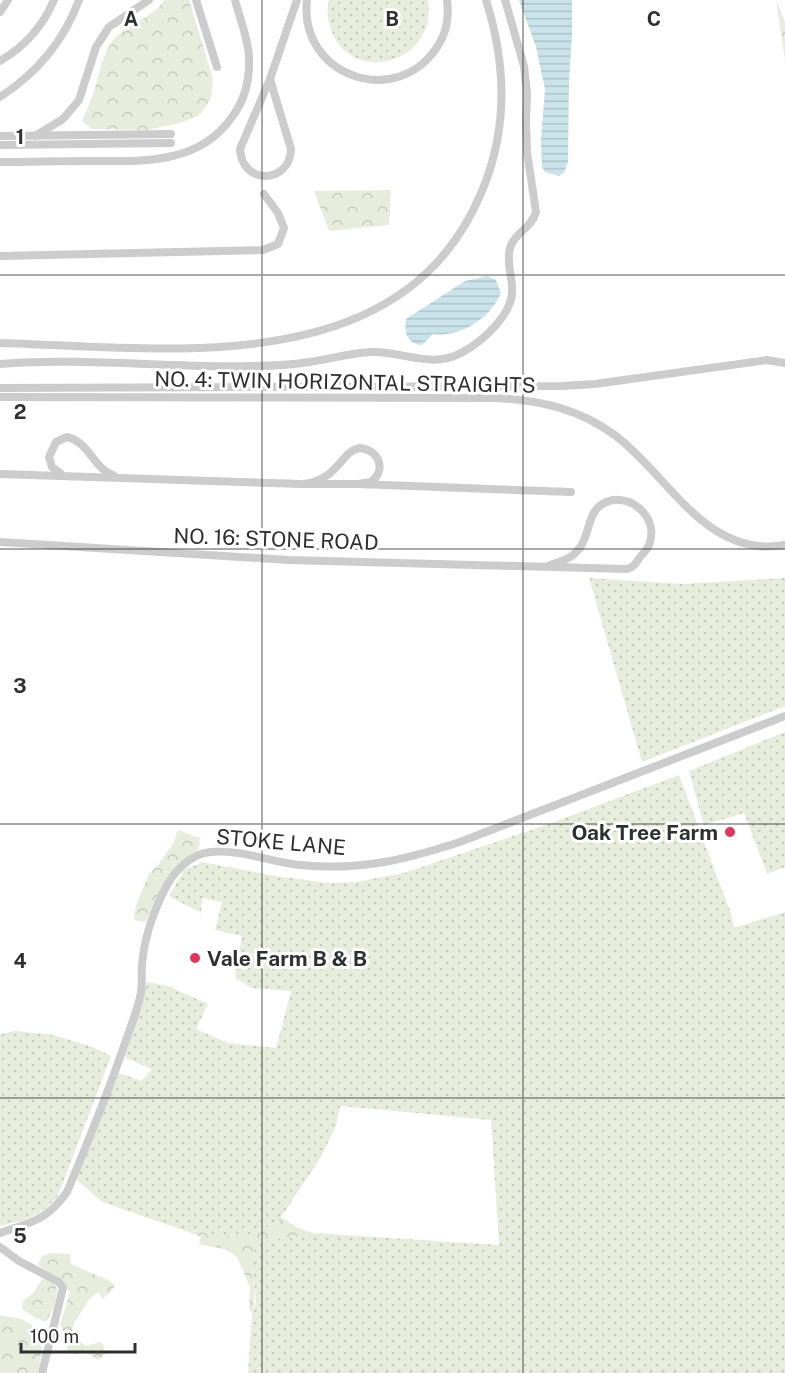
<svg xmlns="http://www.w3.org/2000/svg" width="785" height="1373" font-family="'Public Sans',sans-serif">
<defs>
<pattern id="green-dots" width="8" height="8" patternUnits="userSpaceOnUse" patternTransform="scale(1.5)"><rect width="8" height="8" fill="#e7ecdd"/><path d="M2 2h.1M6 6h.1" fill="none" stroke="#c6cbbe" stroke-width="1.8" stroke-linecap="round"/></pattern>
<pattern id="forest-crowns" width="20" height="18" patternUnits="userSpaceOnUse" patternTransform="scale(1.5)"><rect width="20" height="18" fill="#e7ecdd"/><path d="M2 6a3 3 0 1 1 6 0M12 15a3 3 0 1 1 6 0" fill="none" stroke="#c6cbbe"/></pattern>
<pattern id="water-rules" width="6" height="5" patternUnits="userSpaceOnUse" patternTransform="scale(1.5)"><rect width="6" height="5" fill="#cae3eb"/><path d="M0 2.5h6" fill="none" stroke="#aec3ca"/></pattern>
</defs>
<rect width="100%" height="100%" fill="#fff"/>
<g fill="url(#green-dots)">
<path d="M329,0h99c10,63 -75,86 -96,32 -4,-11 -6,-21 -3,-32z"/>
<path d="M589,578l94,6 102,-6v128l-143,56z"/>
<path d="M785,732v135l-18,7 -23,-61 -40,12 -15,-54z"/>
<path d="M679,775l52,139 3,14 51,-16v461h-537l4,-59 4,-13 -5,-41 4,-12 6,-8 47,-4 5,-3 186,12 -8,-125 -151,-14 -4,20 -15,31 -44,66 -31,13 -12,1 -51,-7 -81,-28 -26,-23 43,-106 22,8 11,-12 -26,-11 -1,-5 22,-71 21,4 40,18 -12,25 32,14 48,5 15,-57 -39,-3 -17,-10 7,-42 -27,-6 7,-28 -20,-4 -1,15 -32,-17 15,-26 19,-8 72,14 54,7 27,-1 48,-9 139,-47z"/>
<path d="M16,1031l38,4 39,12 18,9 -53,140c-18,21 -32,24 -58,30v-192z"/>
</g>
<g fill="url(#forest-crowns)">
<path d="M164,0h25l24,79 -2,20 -11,16 -20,8 -33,7 -55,-1 -10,-8c4,-10 9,-20 12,-30 7,-20 8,-39 23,-55 14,-14 37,-19 47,-36z"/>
<path d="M776,0l9,22v38z"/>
<path d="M391,190l-2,35 -60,6 -15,-40z"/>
<path d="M178,830l22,8 -1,11c-31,25 -38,37 -53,73l-12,-2 2,-15 13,-31 8,-8 16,-22z"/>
<path d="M281,1217l17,11 15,5 -5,3 -47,4c-20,23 0,46 -9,74l-3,-7 1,-20 -13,-30 -13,-8 -25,-5 2,-7 -18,-7 51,7 12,-1 31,-13z"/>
<path d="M51,1253l19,1 1,10 39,17 5,4 -4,7 -9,7 -3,-7c-11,7 -9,7 -16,17 -11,17 -18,23 3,37l14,-4 4,4 1,8 -5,5 -3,1 -10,-8 -11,2 -8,-3c-4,-11 -3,-16 -8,-27l10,-31 -7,-12 -25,-16 4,-9z"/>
<path d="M43,1278l12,5c5,12 -2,28 -9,39l-10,-4 -14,-9 1,-8 10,-8z"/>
<path d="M0,1315c7,2 16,2 23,5 24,10 19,33 15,53h-38z"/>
</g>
<g fill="url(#water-rules)">
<path d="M519,0h53v35l-3,46 -1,81 -4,11 -5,3 -14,-4 -3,-5 -1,-27 4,-51 -9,-42z"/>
<path d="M488,276l8,4 5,13c-10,25 -41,45 -68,41l-11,11c-15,-1 -18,-13 -16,-26l59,-38z"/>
</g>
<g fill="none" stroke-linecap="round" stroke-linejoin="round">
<g stroke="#ccc" stroke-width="8">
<path d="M196,0l21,67"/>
<path d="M307,0c-9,77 92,111 132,44 8,-13 10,-29 8,-44"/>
<path d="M0,12l8,-12"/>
<path d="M0,61c24,-14 43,-35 54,-61"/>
<path d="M270,79l21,70c-1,35 -49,37 -51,0l30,-70 27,-79"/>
<path d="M0,97c37,-24 64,-56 79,-97"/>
<path d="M0,136l171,-2"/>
<path d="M35,136l28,-17 16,-19 17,-53 13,-20 40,-27"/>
<path d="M0,145l171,-2"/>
<path d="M0,162c29,0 58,-1 87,-1 52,0 111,5 145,-44 13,-17 18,-38 17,-60 -1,-19 -9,-38 -14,-57"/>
<path d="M0,256l263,-6 15,-6 6,-16 -6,-15 -14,-19"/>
<path d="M0,343c167,5 403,40 482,-152 26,-62 24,-128 4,-191"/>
<path d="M0,364c83,-7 167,4 250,2 20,0 40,-1 59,-4 21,-3 41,-9 63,-10 30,-1 60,17 89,1 21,-11 53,-39 51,-65 0,-13 -6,-27 -2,-40 5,-16 21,-19 26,-36l-9,-60 -1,-31 1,-28 -3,-27 -19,-66"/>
<path d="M0,388l562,-2 33,-2 172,-24 18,3"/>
<path d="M0,397l496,1c44,2 84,11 120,38 53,40 90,123 169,109"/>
<path d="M360,448c19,2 27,22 11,34l-13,2h-56c37,-3 38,-33 58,-36z"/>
<path d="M0,474l302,10"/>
<path d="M61,474l-9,-7 -3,-10 7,-15 11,-5c22,5 26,31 46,38"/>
<path d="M358,484l213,8"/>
<path d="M0,542l289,18 338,9c7,-2 9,-6 13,-12 4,-4 9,-10 10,-15 7,-23 -15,-45 -37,-42 -29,6 -20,33 -35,50 -7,9 -18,12 -28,15"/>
<path d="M0,1233c32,-11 46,-12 67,-41 21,-50 42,-101 59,-152 5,-14 11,-29 14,-43 3,-10 1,-22 2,-32 2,-26 10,-50 22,-74 8,-17 25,-37 46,-39 31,-3 60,10 90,13 60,6 104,-5 160,-23l325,-126"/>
<path d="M0,1247l19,14 40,21 4,6 -21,85"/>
</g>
</g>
<path fill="none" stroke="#2f2f2f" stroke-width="1.5" stroke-opacity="0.55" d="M262,0v1373M523,0v1373M0,275h785M0,549h785M0,824h785M0,1098h785"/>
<g fill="#e1365b" stroke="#fff" stroke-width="2">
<circle cx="730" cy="832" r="6"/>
<circle cx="195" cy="958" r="6"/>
</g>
<g text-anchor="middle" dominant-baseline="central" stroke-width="6" stroke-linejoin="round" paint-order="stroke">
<g font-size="21" fill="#2f2f2f" stroke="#fff">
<text transform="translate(345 382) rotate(1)">NO. 4: TWIN HORIZONTAL STRAIGHTS</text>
<text transform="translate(276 539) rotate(2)">NO. 16: STONE ROAD</text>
<text transform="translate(281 842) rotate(5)">STOKE LANE</text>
</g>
<g font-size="21" font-weight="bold" fill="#2f2f2f" stroke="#fff" text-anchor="end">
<text x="718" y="832">Oak Tree Farm</text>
<text x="207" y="958" text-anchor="start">Vale Farm B &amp; B</text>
</g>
</g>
<g font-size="20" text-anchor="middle" font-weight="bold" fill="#2f2f2f" stroke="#fff" stroke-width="6" stroke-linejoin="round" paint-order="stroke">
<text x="131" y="26">A</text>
<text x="392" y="26">B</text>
<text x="654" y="26">C</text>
<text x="20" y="144">1</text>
<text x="20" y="419">2</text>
<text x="20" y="693">3</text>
<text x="20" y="968">4</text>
<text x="20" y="1243">5</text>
</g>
<path d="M21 1343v9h114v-9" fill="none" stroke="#2f2f2f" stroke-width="3"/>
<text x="30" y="1343" font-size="18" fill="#2f2f2f" stroke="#ffffff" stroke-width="4.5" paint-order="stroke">100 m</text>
</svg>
